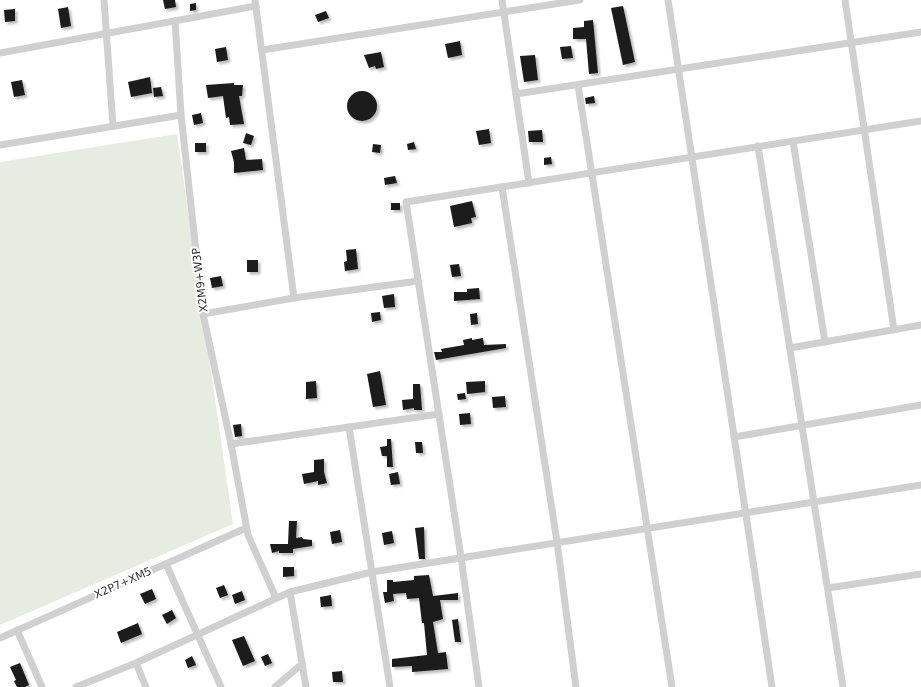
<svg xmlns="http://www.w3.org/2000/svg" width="921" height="687" font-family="'DejaVu Sans',sans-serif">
<defs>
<filter id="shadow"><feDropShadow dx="2.5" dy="2.5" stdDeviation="1" flood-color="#0004"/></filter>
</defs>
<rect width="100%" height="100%" fill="#fff"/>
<path fill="#e6ecdf" d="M177,134l56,390 -233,101v-463z"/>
<g fill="#1a1a1a" filter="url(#shadow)">
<path d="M163,0h12l1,7 -11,2z"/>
<path d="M196,3v7l-6,1v-7z"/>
<path d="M623,6l12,56 -12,3 -12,-57z"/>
<path d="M68,7l3,19 -10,2 -3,-19z"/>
<path d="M15,9v12l-10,1 -1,-12z"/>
<path d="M326,11l3,7 -11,4 -3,-7z"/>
<path d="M593,20l5,53 -9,1 -3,-35h-13v-11l11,-1v-6z"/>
<path d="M460,41l2,14 -14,3 -3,-14z"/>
<path d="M571,46l2,12 -11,1 -2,-12z"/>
<path d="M226,47l2,13 -11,2 -2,-13z"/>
<path d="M381,52l3,15 -8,2 -1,-3 -6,2 -5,-13z"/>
<path d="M535,55l3,25 -14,2 -4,-26z"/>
<path d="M150,77l2,16 -21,4 -3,-15z"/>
<path d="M22,80l3,15 -11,2 -3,-15z"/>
<path d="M234,83v2h9l-1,11h-3l5,28 -14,1 -1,-8 -3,1 -3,-22 -15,2 -2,-13z"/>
<path d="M161,87l2,9 -9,1 -1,-9z"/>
<circle cx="362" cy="106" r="15"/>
<path d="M594,96l1,7 -9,1 -1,-6z"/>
<path d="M201,113l2,10 -9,2 -2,-10z"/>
<path d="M489,129l2,14 -12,2 -3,-14z"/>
<path d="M542,130l1,12h-14l-1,-11z"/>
<path d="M246,133l8,3 -3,9 -8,-2z"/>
<path d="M414,142l2,7 -8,1 -1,-6z"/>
<rect x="195" y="143" width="11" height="9"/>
<path d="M373,144l8,1 -1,8 -8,-1z"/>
<path d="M244,148l2,12 16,-1 1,11 -29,3v-11l-3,-11z"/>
<path d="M551,157l1,7 -8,1v-7z"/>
<path d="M395,176l2,7 -12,2 -1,-7z"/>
<path d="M472,201l4,16 -5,1 1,5 -18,4 -4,-21z"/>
<rect x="391" y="203" width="9" height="7"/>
<path d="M356,249l2,20 -13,2 -1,-9 3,-1 -1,-11z"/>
<rect x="247" y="260" width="11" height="12"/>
<path d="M459,264l2,12 -9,1 -2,-12z"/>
<path d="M221,276l2,10 -11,2 -2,-10z"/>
<path d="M479,288l1,11 -26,2v-9h13v-3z"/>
<path d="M394,294l1,13 -11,1 -2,-12z"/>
<path d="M380,312l1,8 -9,2 -1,-9z"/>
<path d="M477,313l1,11 -7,1 -1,-11z"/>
<path d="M472,338v2l11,-2 1,7 22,-1v4l-70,12 -2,-8h8l-1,-3 23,-4 -1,-5z"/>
<path d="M380,371l6,34 -13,2 -6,-33z"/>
<path d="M316,381l1,17 -11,1v-17z"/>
<path d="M485,381v11l-18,2 -1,-12z"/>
<path d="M413,384h7l2,26h-8v-2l-11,2 -1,-10 11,-1z"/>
<path d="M465,393l1,6 -8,1 -1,-6z"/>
<path d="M505,396l1,11 -13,1 -1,-11z"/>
<path d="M470,413l1,11 -11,1 -1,-11z"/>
<path d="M241,424l1,12 -7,1 -2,-12z"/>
<path d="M387,439h4l2,28h-6v-11h-5l-2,-9 7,-1z"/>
<path d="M415,442h7l1,11h-7z"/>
<path d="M324,459v13l3,11 -9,2v-4l-14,3 -2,-10 12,-2v-12z"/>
<path d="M398,472l2,12 -9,1 -2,-11z"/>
<path d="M289,521h8l-1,17 6,-1 1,2 9,1v6l-19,3v4h-14v-2l-7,2 -2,-9h18z"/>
<path d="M424,527l1,32h-6l-4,-31z"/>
<path d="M340,530l2,12 -10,2 -2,-12z"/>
<path d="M392,531l2,12 -10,2 -2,-12z"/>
<path d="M283,567h11v9l-11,1z"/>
<path d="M429,575l4,21 25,-3v7h-18l3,19 -10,3 5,31 8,-1 2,17 -36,3v-6l-20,1v-8l35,-4 -3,-32h-2l-3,-25 -12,1 -1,-6 -13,1 1,7 -9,2 -2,-11h4v-12h6v2l21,-2v-4z"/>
<path d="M224,585l4,10 -8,3 -4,-10z"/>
<path d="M152,589l4,10 -11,5 -5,-10z"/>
<path d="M242,591l3,9 -10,4 -3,-9z"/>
<path d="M331,595l1,11 -11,1 -1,-10z"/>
<path d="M172,610l4,8 -9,6 -5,-9z"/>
<path d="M458,619l3,23h-6l-3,-22z"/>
<path d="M138,623l4,11 -21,9 -4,-11z"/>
<path d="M244,636l11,25 -12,5 -11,-26z"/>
<path d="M268,654l4,9 -7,3 -4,-9z"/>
<path d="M192,656l4,9 -8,3 -3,-8z"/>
<path d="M20,663l9,22 -4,2h-8l-3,-6 2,-1 -6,-13z"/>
<path d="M342,671l1,11h-10l-1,-10z"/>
</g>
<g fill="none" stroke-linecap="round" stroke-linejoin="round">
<g stroke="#d0d0d0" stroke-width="7">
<path d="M104,0l9,126"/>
<path d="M255,0l39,298"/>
<path d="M502,0l27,183"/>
<path d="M668,0l104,687"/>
<path d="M845,0l49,330"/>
<path d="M262,50l318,-50"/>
<path d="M0,53l256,-47"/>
<path d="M578,85l94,602"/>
<path d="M516,94l405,-62"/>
<path d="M181,115l22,199 28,130"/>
<path d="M793,141l32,201"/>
<path d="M0,145l181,-30 -6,-94"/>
<path d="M758,146l85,541"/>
<path d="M502,187l55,355 19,145"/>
<path d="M203,314l91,-16 124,-17"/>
<path d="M790,348l131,-23"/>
<path d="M349,427l41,260"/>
<path d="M734,437l187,-32"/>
<path d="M166,564l55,123"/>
<path d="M828,588l93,-14"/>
<path d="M290,592l16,95"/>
<path d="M276,598l-28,-63 -17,-91 208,-30"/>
<path d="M17,630l25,57"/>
<path d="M0,638l246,-110"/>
<path d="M136,663l10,24"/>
<path d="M76,687l60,-24 154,-71 82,-20 549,-87"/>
<path d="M275,687l27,-23"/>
<path d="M479,687l-18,-130 -55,-355 515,-81"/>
</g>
</g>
<g text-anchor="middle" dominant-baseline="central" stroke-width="4" stroke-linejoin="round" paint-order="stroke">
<g font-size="11" fill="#333" stroke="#fff">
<text transform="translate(200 280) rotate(-97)">X2M9+W3P</text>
<text transform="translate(123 583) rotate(-24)">X2P7+XM5</text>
</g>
</g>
</svg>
